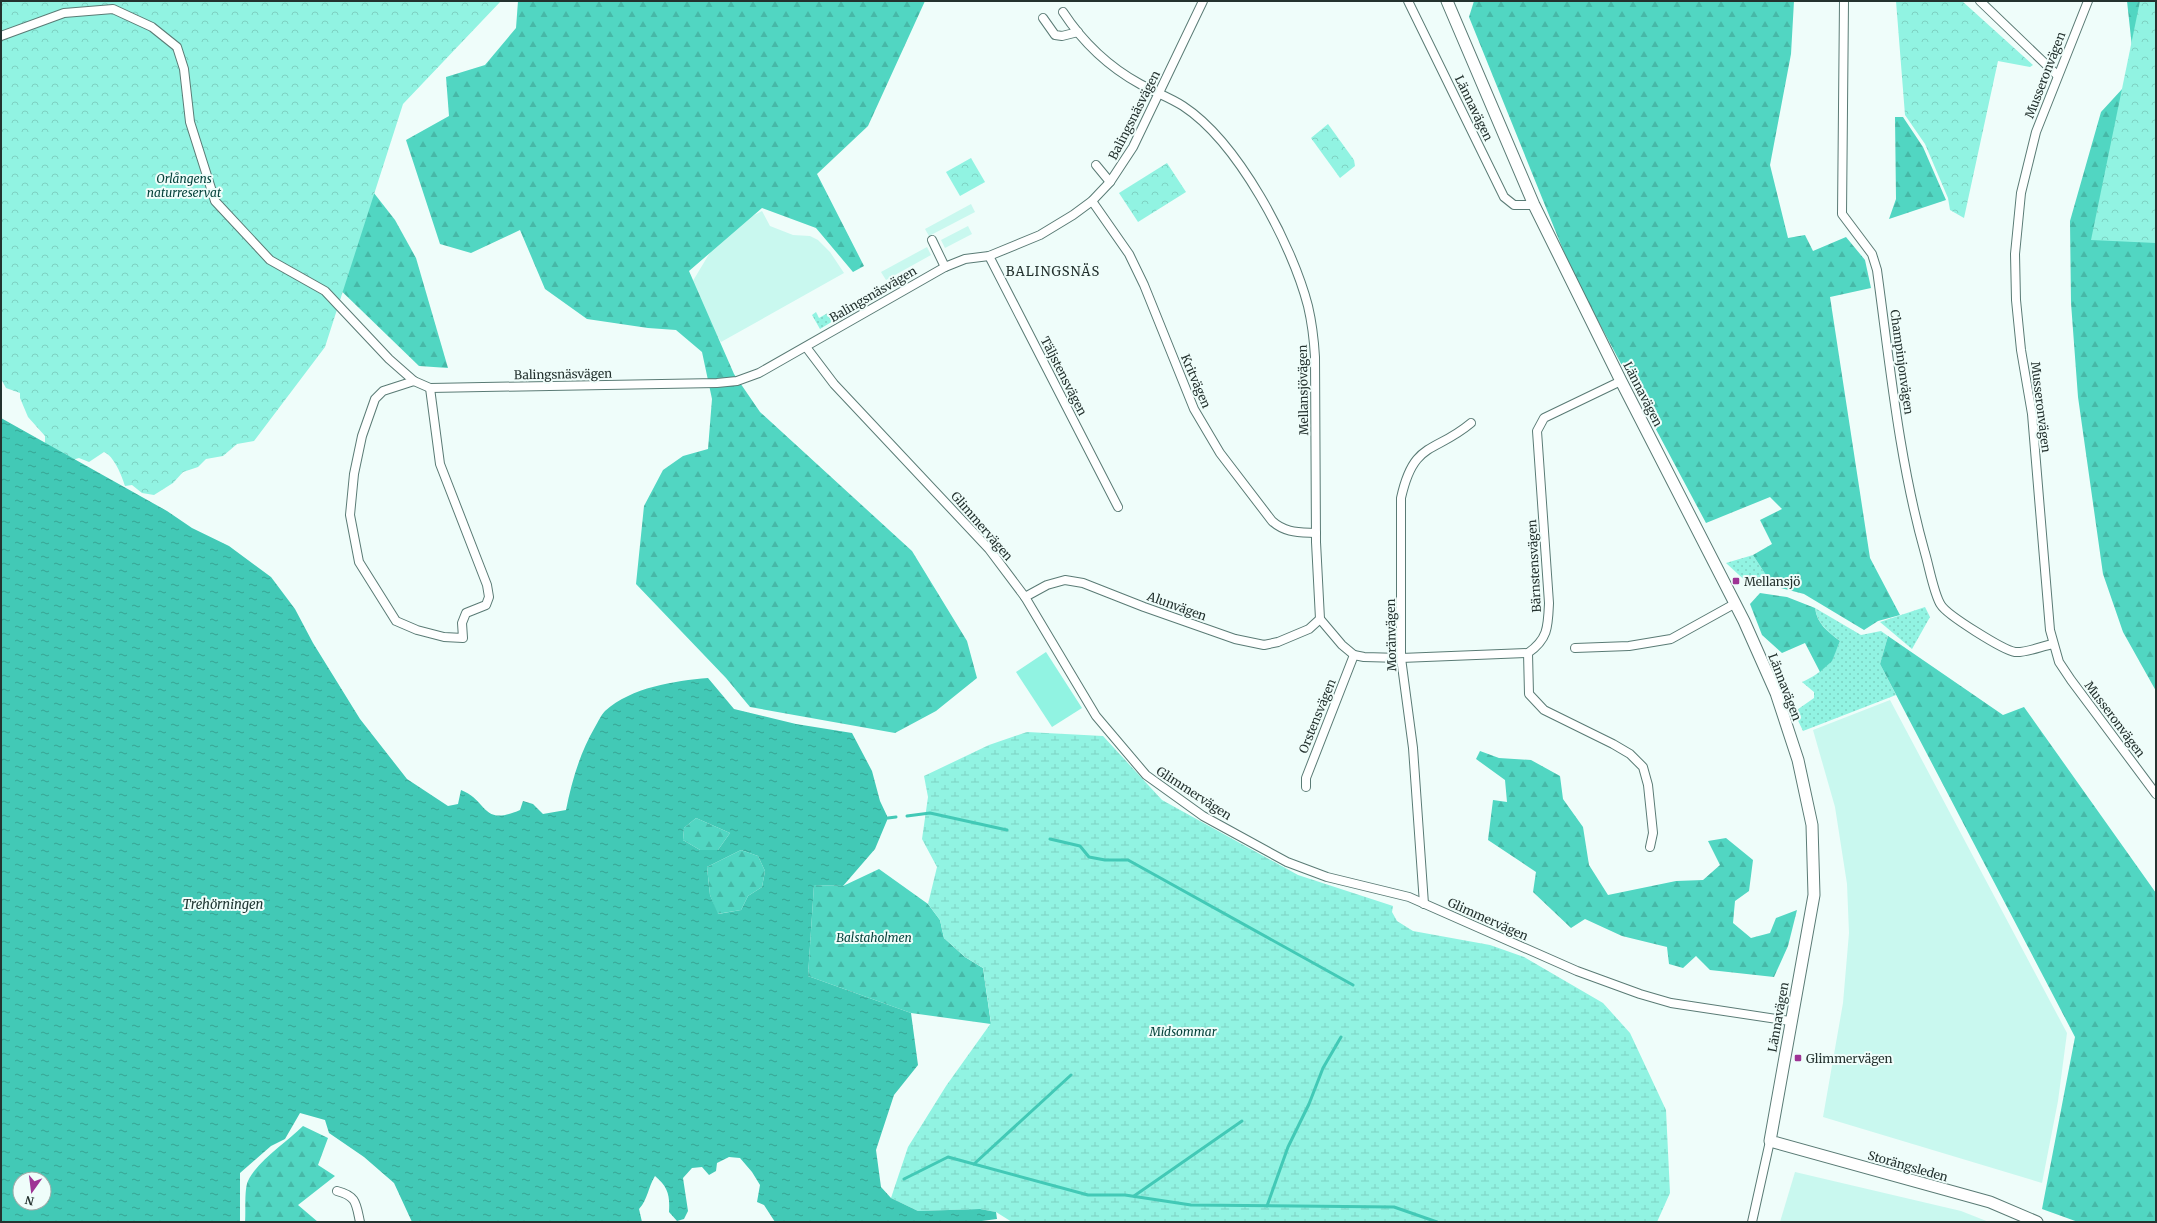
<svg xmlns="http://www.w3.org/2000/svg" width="2157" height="1223" font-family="Merriweather,serif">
<defs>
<pattern id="grass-dots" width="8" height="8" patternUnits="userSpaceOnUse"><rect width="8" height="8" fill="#91f3e2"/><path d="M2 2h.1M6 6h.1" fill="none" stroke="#7dd1c2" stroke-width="1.8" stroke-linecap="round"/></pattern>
<pattern id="forest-firs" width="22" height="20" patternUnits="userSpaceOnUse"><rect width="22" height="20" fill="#51d6c2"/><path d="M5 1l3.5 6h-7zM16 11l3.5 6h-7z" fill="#46b8a7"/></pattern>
<pattern id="wetland-marsh" width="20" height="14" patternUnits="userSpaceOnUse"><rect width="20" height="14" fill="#91f3e2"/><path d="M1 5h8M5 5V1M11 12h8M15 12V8" fill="none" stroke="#7dd1c2"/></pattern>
<pattern id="park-crowns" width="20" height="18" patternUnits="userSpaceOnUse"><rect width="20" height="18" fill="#91f3e2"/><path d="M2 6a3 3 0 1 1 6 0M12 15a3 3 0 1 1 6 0" fill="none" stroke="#7dd1c2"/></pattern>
<pattern id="water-ripples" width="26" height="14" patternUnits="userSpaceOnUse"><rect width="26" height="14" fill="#42c9b6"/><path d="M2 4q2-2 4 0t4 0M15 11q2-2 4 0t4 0" fill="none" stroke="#37a494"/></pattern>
</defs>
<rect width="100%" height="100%" fill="#effdfa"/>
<g fill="#c9f8ef">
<path d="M971,204l4,8 -46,24 -4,-7z"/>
<path d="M762,211l8,15 23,9 17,1 8,4 12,12 14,21 -123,69 -33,-53 35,-58z"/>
<path d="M968,226l4,8 -27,14 -4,-8z"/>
<path d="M927,247l4,8 -45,25 -5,-8z"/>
<path d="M1890,700l177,333 -9,68 -16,82 -219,-66 20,-114 6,-70 -2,-49 -12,-77 -22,-77z"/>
<path d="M1795,1172l166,39 28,11h-209z"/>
</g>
<g fill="url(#grass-dots)">
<path d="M833,310l5,8 -18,11 -8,-14 4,-3 3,6z"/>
<path d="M1753,555l20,31h-22l-25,-23z"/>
<path d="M1925,607l5,10 -18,32 -32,-27z"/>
<path d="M1815,608l46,27 20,-4 7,5 -8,28 16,31 -93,36 -9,-19 20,-14v-6l-12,-10c22,-10 29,-19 38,-41 -12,-9 -23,-18 -25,-33z"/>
</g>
<g fill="url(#forest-firs)">
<path d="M518,1h407l-57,125 -51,48 47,92 -11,6 -37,-44 -54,-20 -73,63 45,103 26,38 152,139 55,90 10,37 -41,33 -41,22 -145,-26 -24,-29 -90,-94 8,-78 19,-36 20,-14 25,-7 4,-50 -10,-47 -26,-22 -28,-2 -61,-9 -42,-30 -25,-59 -49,23 -31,-9 -34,-104 43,-24 -3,-39 39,-12 31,-37z"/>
<path d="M1474,1h320l-3,53 -21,111 18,73 17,-3 8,16 33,-14 19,23 6,28 -41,9 40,261 30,57 -22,6 -14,9 -60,-36 -31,-8 -20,-31 19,-11 -12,-24 22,-11 -12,-12 -64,26 -134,-251 -103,-255z"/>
<path d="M2127,1h29v690l-33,-59 -20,-58 -25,-177 -7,-94 -1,-82 31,-109 34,-37z"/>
<path d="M1895,117h8l20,30 23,53 -57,19 7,-20z"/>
<path d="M370,188l25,32 21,38 32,110 -29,-2 -90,-87z"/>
<path d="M1760,593l27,4 28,11c2,16 13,24 25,33l-8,20 -12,11 -15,-29 -23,10 -20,-18 -12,-31z"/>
<path d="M1888,636l115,79 21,-8 132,186v329h-78l-36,-13 33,-172 -195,-373z"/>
<path d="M1480,751l19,7 32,2 29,16 3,23 20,28 6,38 19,30 68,-14 27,-1 17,-15 -12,-24 18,-3 27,22 -4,31 -14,10 -2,22 18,15 19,-5 6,-15 21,-8 -9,36 -14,31 -64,-7 -14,-14 -13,12 -14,-4 -2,-17 -45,-11 -37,-17 -14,9 -38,-36 3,-20 -48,-32 5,-40 14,2 -2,-22 -29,-21z"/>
<path d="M696,818l34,15 -12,17h-18l-17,-10 1,-12z"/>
<path d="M741,850l17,6 7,15 -3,16 -14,9 -7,14 -24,4 -7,-19 -3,-28z"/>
<path d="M879,869l49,35 12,16 4,18 21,19 18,11 8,56 -80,-11 -103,-37 6,-91 29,1z"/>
<path d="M303,1126l25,12 -10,27 17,11 -37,29 20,17h-73c1,-9 -1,-33 3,-41 10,-21 38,-38 55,-55z"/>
</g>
<path fill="url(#wetland-marsh)" d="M1027,732l76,4 59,64 136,75 95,31 -1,6 5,9 16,10 77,14 34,12 79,46 27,30 36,77 4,83 -13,29h-645l-16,-10 -16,-3 -62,2 -27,-13 17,-51 38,-61 45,-63 -8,-55 -18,-11 -21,-19 -4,-18 -12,-16 9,-37 -15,-28 6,-42 -4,-21 65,-31z"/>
<g fill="url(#park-crowns)">
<path d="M1,1h500l-98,103 -78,243 -71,94 -17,3 -14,12 -17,3 -8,8 -15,5 -10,11 -19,12 -12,-2 -10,-8 -7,1c-3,-10 -11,-30 -21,-34l-15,10 -10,-4 -7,2 -27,-15v-9l-17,-19 -8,-19v-5l-14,-5 -5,-9z"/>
<path d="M1896,1h66l71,64 -3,2 -32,-6 -34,157 -14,-8 -2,-12 -23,-54 -20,-29z"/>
<path d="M2140,1h16v242l-65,-3z"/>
<path d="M1328,124l26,36 1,6 -15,12 -29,-40z"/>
<path d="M971,158l14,24 -25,14 -14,-24z"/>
<path d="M1167,163l19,29 -48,30 -19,-29z"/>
</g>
<path fill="#91f3e2" d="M1046,652l36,56 -30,19 -36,-55z"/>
<path fill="url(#water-ripples)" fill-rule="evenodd" d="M1,418l166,93 25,17 37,18 42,31 24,32 18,34 47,76 47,60 41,27 10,-2 3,-14c28,11 20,37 59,20l3,-9 10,3 10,10 23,-4c6,-30 14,-57 29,-83 3,-5 6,-12 10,-16 27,-24 69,-30 103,-33l26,31 62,15 56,9 20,38 8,30 8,17 -13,31 -32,37 -29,-1 -6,91 103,37 7,52 -24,30 -18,55 5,37 10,11 27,13 62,-2 16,3 1,7 -23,3h-199l-11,-17 -7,-3 3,-17 -8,-13 -12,-14 -11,-1 -12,6 -1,8 -7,4 -7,-8 -10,1 -9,10 5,33 -4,8 -7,2 -8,-9c1,-17 -1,-25 -14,-36 -7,11 -7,23 -16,33l3,13h-230l-18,-39 -30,-26 -35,-24 -4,-13 -25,-7 -15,26 -14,7 -31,27v49h-239zM696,818l34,15 -12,17h-18l-17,-10 1,-12zM741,850l17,6 7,15 -3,16 -14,9 -7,14 -23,4 -8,-19 -3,-28zM20,1179h24v24h-24z"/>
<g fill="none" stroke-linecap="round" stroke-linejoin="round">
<g stroke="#42c9b6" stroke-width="3">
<path d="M907,816l23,-3 77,17"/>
<path d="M888,818l8,-1"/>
<path d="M1050,839l30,7 9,11 16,3h23l225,125"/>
<path d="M974,1164l97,-89"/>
<path d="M904,1179l44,-22 140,38h37l66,10 203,2 43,15"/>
<path d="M1134,1196l108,-75"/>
<path d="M1267,1206l21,-59 21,-43 14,-36 18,-31"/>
</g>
<defs>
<g id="street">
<path d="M1408,1l96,196 10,8h20"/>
<path d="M1844,1l-2,213 30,40 5,16c13,95 22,191 48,283 4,13 9,42 16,52 6,10 62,45 74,47 11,1 27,-6 38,-8"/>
<path d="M1980,1l77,74"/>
<path d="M2088,1l-52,131 -15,61 -6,61 1,46 5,50 11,64 18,216 9,32 12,18 85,114"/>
<path d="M1063,12c19,29 46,55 77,72 14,8 29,13 43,22 55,36 109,138 125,200 4,17 6,34 7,51l1,185 4,77 22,26 12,10 10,2 37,1 127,-5"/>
<path d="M1043,18l12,17 7,1 16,-4"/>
<path d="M1,36l63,-23 49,-4 39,18 25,20 7,22 6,53 25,79 55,59 55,31 64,68 25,22 16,7 287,-5 20,-2 22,-8 186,-106 20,-8 24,-3 51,-21 33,-20 19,-14 18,-19 23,-35 70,-146"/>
<path d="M1096,165l14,17"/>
<path d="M1092,201l37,53 15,31 50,124 26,44 52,68c13,12 27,11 44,12"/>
<path d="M932,240l13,27"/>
<path d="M989,256l129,251"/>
<path d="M806,347l28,37 155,165 36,48 71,119 50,59 57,41 84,46 40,15 82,20 168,74 63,23 31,9 119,18"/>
<path d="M414,381l-31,10 -8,8 -13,37 -8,38 -4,41 9,47 37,59 21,9 27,7 19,1 -1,-15 4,-10 20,-8 3,-8 -2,-12 -47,-121 -10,-76"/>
<path d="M1621,381l-77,37 -7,13 12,172c-1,24 -1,36 -21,50l1,41 15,16 69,34 17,10 13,13 5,18 5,48 -3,14"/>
<path d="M1025,597l22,-12 18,-5 18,3 61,24 91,32 29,6 14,-3 31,-13 11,-10"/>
<path d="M1575,648l54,-2 42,-7 65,-36"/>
<path d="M1306,787v-9l48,-123"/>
<path d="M1424,904l-11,-156 -12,-90v-160c13,-58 33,-44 70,-75"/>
<path d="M337,1191c20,5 19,13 23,31"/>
<path d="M1752,1222l18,-81"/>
</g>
<path id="secondary" d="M1447,1l87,204 87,176 123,240 32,72 22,67 14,65 2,70 -44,246 220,61 47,20"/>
</defs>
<use href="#street" stroke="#5a7b75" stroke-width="10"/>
<use href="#secondary" stroke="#5a7b75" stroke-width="13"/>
<use href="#street" stroke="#fff" stroke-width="8"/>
<use href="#secondary" stroke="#fff" stroke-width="11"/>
</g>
<g fill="#9e3495" stroke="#effdfa" stroke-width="1.5">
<rect x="1732" y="577" width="8" height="8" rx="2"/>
<rect x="1794" y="1054" width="8" height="8" rx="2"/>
</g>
<g text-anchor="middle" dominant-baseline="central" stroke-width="4" stroke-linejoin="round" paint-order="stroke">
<g font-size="12" fill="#24322f" stroke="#effdfa">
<text transform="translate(2045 75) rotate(-69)">Musseronvägen</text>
<text transform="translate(1474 108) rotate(64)">Lännavägen</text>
<text transform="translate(1134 115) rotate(-63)">Balingsnäsvägen</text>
<text transform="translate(873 294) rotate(-30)">Balingsnäsvägen</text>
<text transform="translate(1902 362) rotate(82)">Champinjonvägen</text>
<text transform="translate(563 374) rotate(-1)">Balingsnäsvägen</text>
<text transform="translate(1064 376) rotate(63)">Täljstensvägen</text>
<text transform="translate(1196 381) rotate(67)">Kritvägen</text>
<text transform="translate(1303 390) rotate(-91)">Mellansjövägen</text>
<text transform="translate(1643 394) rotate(63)">Lännavägen</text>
<text transform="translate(2041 407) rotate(83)">Musseronvägen</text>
<text transform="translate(982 526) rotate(49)">Glimmervägen</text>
<text transform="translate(1534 566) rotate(-93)">Bärnstensvägen</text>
<text transform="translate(1177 606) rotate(20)">Alunvägen</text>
<text transform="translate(1391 635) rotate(-91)">Moränvägen</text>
<text transform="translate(1785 687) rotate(69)">Lännavägen</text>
<text transform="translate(1317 716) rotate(-68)">Orstensvägen</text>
<text transform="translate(2115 719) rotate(53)">Musseronvägen</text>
<text transform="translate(1194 793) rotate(33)">Glimmervägen</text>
<text transform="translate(1488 919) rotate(24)">Glimmervägen</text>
<text transform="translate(1778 1017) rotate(-80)">Lännavägen</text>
<text transform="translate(1908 1166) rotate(16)">Storängsleden</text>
</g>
<g font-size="12" font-style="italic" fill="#06433c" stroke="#effdfa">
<text x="184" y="178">Orlångens<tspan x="184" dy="14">naturreservat</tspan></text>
<text x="874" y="937">Balstaholmen</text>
<text x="1183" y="1031">Midsommar</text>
</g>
<g font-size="12" fill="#24322f" stroke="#effdfa" text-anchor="start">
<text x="1744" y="581">Mellansjö</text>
<text x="1806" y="1058">Glimmervägen</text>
</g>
<g font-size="13" letter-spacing="1" fill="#24322f" stroke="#effdfa">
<text x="1053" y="271">BALINGSNÄS</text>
</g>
<g font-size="13" font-style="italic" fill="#203733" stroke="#effdfa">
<text x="223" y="904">Trehörningen</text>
</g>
</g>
<rect width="2157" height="1223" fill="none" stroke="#24322f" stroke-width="4"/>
<g transform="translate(32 1191) rotate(194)"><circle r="19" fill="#effdfa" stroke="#9eaca9"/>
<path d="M0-3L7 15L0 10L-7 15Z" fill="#9e3495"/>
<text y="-6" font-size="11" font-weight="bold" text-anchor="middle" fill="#24322f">N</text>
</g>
</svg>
